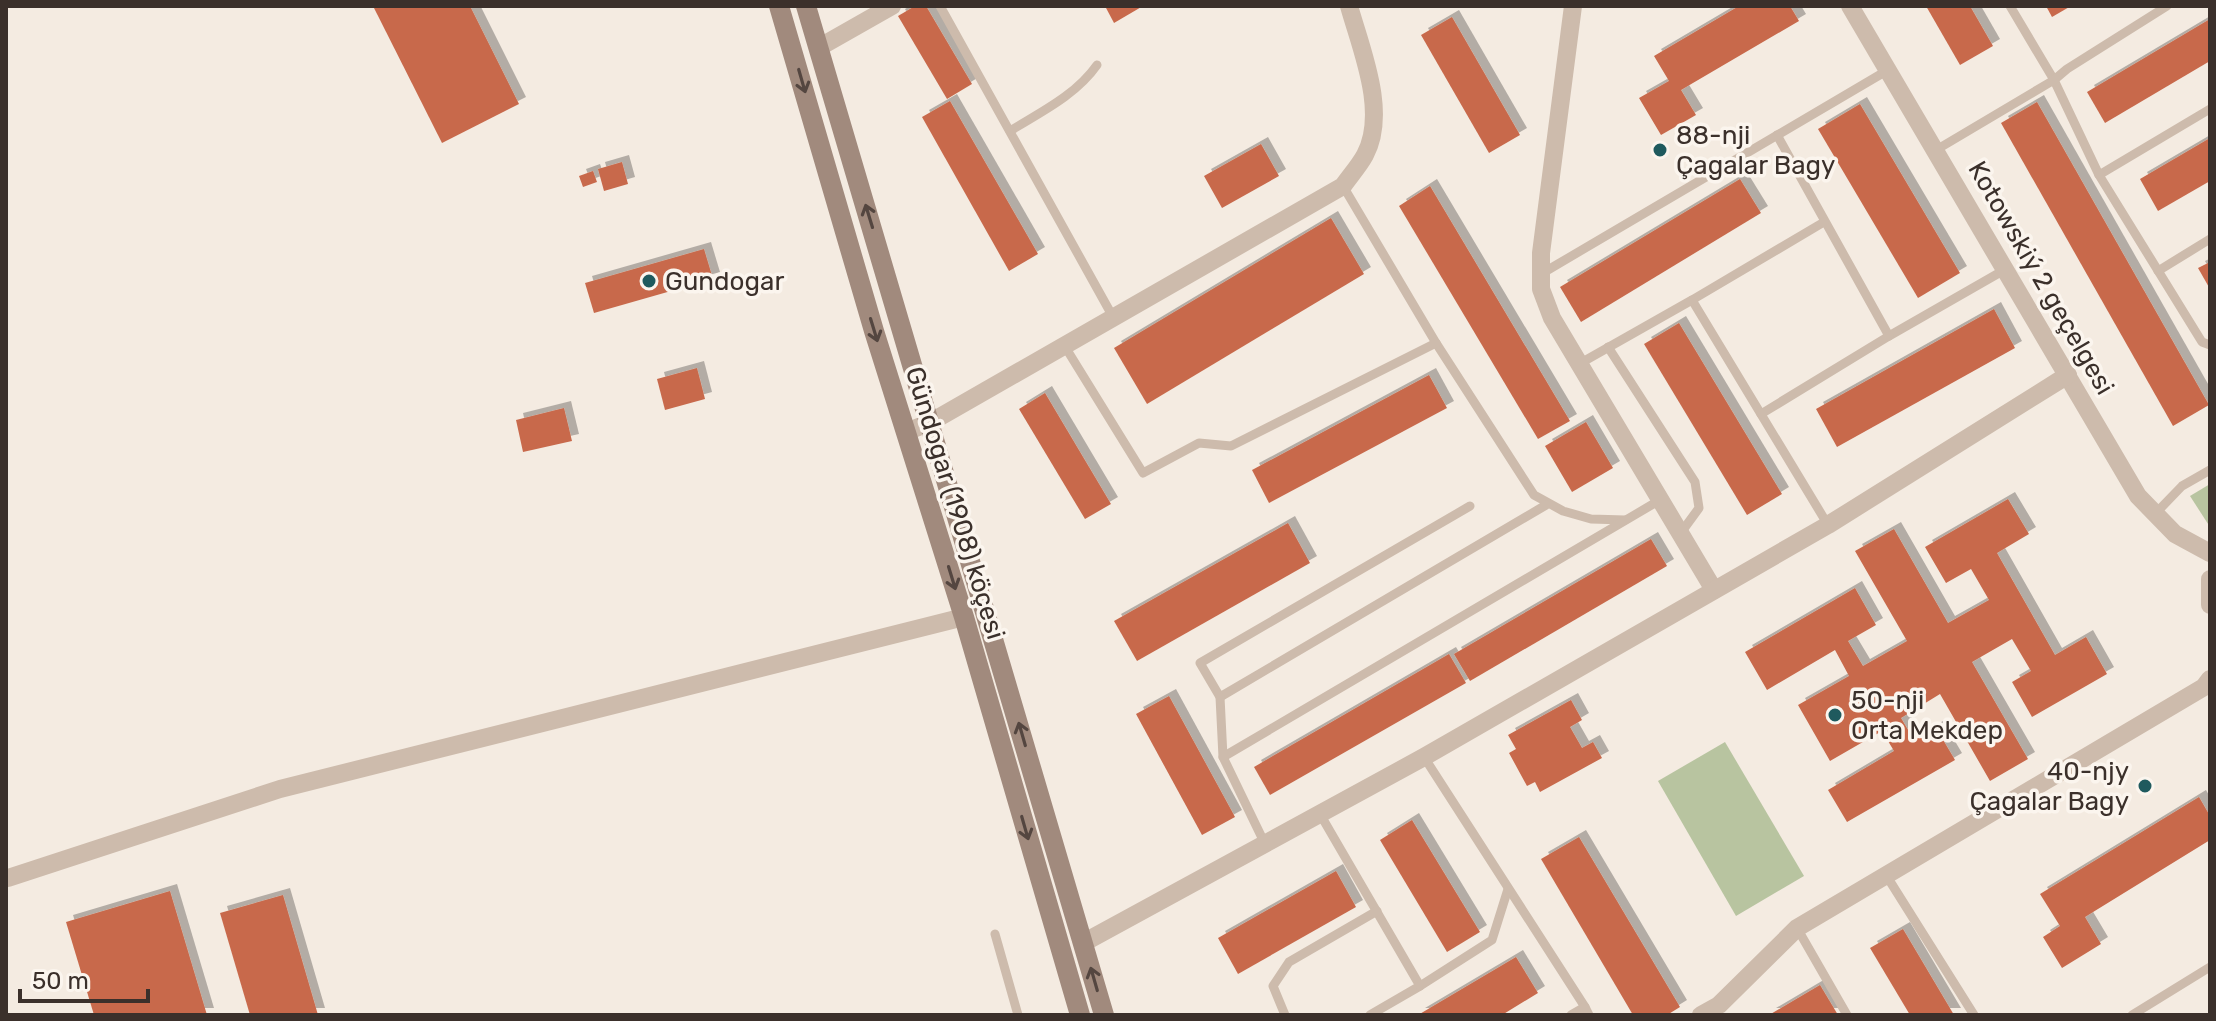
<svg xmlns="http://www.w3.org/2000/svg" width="2216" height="1021" font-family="Rubik,sans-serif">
<defs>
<filter id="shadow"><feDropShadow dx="7" dy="-7" stdDeviation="0" flood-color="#0004"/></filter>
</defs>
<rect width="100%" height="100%" fill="#f4ebe1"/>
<g fill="#b8c4a0">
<path d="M2210,484v43l-20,-31z"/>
<path d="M1725,742l79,134 -68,40 -78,-135z"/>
</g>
<g fill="#c8694b" filter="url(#shadow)">
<path d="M373,6h97l49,98 -77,39z"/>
<path d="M915,6h11l46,78 -25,15 -49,-83z"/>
<path d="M1105,6h38l-29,17z"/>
<path d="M1739,6h51l9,15 -118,69 15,25 -35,20 -22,-37 30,-17 -15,-25z"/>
<path d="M1926,6h44l23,40 -33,19z"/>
<path d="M2046,6h25l-19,11z"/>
<path d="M1452,17l68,118 -31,18 -68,-118z"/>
<path d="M2210,19v42l-105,62 -18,-31z"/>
<path d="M950,101l88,153 -29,17 -87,-154z"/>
<path d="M2037,102l172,303 -36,21 -172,-303z"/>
<path d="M1860,104l100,169 -42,25 -100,-169z"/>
<path d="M2210,138v43l-52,30 -18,-32z"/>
<path d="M1261,144l18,32 -57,32 -18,-32z"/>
<path d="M622,162l6,22 -24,7 -6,-22z"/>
<path d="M593,171l4,11 -14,5 -4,-11z"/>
<path d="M1740,179l21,34 -180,109 -21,-35z"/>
<path d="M1430,186l140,235 -32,18 -139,-233z"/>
<path d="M1331,218l33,56 -217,130 -33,-56z"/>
<path d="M704,249l9,30 -119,34 -9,-30z"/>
<path d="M2210,262v27l-12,-21z"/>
<path d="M1994,309l21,39 -178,99 -21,-38z"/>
<path d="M1679,323l103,171 -35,21 -103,-171z"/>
<path d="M697,368l8,31 -40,11 -8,-31z"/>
<path d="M1429,375l18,33 -178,95 -17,-33z"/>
<path d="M1045,393l66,111 -26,15 -66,-110z"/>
<path d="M564,408l8,33 -49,11 -7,-32z"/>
<path d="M1586,422l27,46 -41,24 -27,-46z"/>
<path d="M2008,499l21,35 -32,19 58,102 31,-18 21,37 -75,43 -20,-35 19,-11 -19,-32 -40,23 56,97 -38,22 -50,-87 -39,24 13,22 22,-12 19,32 -108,62 -19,-32 66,-39 -12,-20 -52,30 -32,-56 51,-29 -14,-26 -68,40 -22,-38 110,-64 21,37 -28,16 15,25 44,-25 -52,-90 39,-22 54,94 41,-23 -18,-31 -25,14 -21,-36z"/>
<path d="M1288,523l22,40 -173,98 -23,-40z"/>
<path d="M1651,539l16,27 -197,115 -16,-27z"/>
<path d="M1449,654l17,29 -196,112 -16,-28z"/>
<path d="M1169,696l66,121 -33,18 -66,-121z"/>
<path d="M1571,700l11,20 -12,7 12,21 11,-6 9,16 -62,34 -5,-10 -8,4 -18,-33 7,-4 -8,-14z"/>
<path d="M2199,797l11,19v24l-125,77 16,27 -39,24 -19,-31 17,-11 -20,-32z"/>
<path d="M1412,820l68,112 -33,20 -67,-112z"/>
<path d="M1579,837l101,170 -13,8h-34l-92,-156z"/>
<path d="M1336,871l20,36 -118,67 -20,-36z"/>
<path d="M170,891l37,124h-113l-28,-93z"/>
<path d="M283,895l35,120h-68l-30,-102z"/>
<path d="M1903,929l51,86h-44l-40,-67z"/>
<path d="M1516,957l22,36 -36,22h-84z"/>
<path d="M1820,985l18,30h-69z"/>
</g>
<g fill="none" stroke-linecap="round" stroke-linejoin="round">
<g stroke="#cdbbac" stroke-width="9">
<path d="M940,6l173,311"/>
<path d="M2010,6l44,74 45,95 103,167 8,3"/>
<path d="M1010,131c31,-19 66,-36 87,-66"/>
<path d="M1777,135l112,201 117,-67"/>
<path d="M1936,150l118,-70 13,-11 100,-63"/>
<path d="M2099,175l111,-66"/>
<path d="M1343,186l93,157 98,152 29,16 28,8 34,1"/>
<path d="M1824,222l-132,78 136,225"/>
<path d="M2158,271l52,-32"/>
<path d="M1541,274l347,-204"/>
<path d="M1064,345l79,128 56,-30 32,3 205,-103"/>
<path d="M1608,347l87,135 4,26 -19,26"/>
<path d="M1579,364l113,-64"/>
<path d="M1761,414l128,-78"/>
<path d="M2155,514l27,-28 28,-16"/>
<path d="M1220,697l326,-192"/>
<path d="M1223,757l437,-257"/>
<path d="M1424,757l161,250"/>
<path d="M1320,814l100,172 -50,29"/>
<path d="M1265,844l-42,-87 -3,-60 -20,-34 270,-157"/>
<path d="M1886,875l88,140"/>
<path d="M1797,928l50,87"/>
<path d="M995,934l23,81"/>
<path d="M1420,986l72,-46 16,-51"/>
<path d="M1285,1015l-12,-29 16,-24 88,-51"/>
<path d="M1571,1015l14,-8 4,8"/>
<path d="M2132,1015l78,-48"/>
</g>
<g stroke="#cdbbac" stroke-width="18">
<path d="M1573,6l-32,247v36l11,29 162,272"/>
<path d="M1850,6l288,490 37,38 35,19"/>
<path d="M818,48l74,-42"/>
<path d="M906,432l25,-10 412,-236c7,-10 16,-20 22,-31 23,-43 -4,-106 -16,-149"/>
<path d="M2210,579v26"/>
<path d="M8,878l272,-89 684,-172"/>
<path d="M1083,943l341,-186 404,-232 240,-150"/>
<path d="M1701,1015l18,-10 78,-77 407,-241 6,-8"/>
</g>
<g stroke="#a18a7d" stroke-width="20">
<path d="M779,6l95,325 90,286 116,398"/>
<path d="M806,6l298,1009"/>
</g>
</g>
<defs><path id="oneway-shaft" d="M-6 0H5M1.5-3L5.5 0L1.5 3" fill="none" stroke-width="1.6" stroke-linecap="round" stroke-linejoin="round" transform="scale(2)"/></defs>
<g stroke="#544640">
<use href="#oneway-shaft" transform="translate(802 81) rotate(74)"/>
<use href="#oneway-shaft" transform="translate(869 216) rotate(-107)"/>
<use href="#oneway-shaft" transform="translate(874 330) rotate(73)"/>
<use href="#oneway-shaft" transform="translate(952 578) rotate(73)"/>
<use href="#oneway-shaft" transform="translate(1022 734) rotate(-106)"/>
<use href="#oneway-shaft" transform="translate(1025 828) rotate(74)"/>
<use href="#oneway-shaft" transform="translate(1094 979) rotate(-106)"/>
</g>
<g fill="#1f5a5e" stroke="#fbf5ee" stroke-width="3">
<circle cx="1660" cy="150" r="8"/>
<circle cx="649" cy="281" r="8"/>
<circle cx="1835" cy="715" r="8"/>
<circle cx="2145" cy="786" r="8"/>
</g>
<g text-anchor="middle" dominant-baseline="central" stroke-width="7" stroke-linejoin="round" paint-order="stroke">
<g font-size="26" fill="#3b302b" stroke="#fbf5ee" text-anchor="start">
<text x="1676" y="135">88-nji<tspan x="1676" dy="30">Çagalar Bagy</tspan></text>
<text x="665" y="281">Gundogar</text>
<text x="1851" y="700">50-nji<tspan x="1851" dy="30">Orta Mekdep</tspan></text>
<text x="2129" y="771" text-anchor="end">40-njy<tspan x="2129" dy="30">Çagalar Bagy</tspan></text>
</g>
<g font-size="26" fill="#3b302b" stroke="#fbf5ee">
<text transform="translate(2041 278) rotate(60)">Kotowskiý 2 geçelgesi</text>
<text transform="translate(955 503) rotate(73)">Gündogar (1908) köçesi</text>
</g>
</g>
<rect width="2216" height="1021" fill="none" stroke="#3b302b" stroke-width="16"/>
<path d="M20 989v12h128v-12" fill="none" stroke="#3b302b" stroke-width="4"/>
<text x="32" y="989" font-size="24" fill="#3b302b" stroke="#fbf5ee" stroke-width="6" paint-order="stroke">50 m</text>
</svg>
